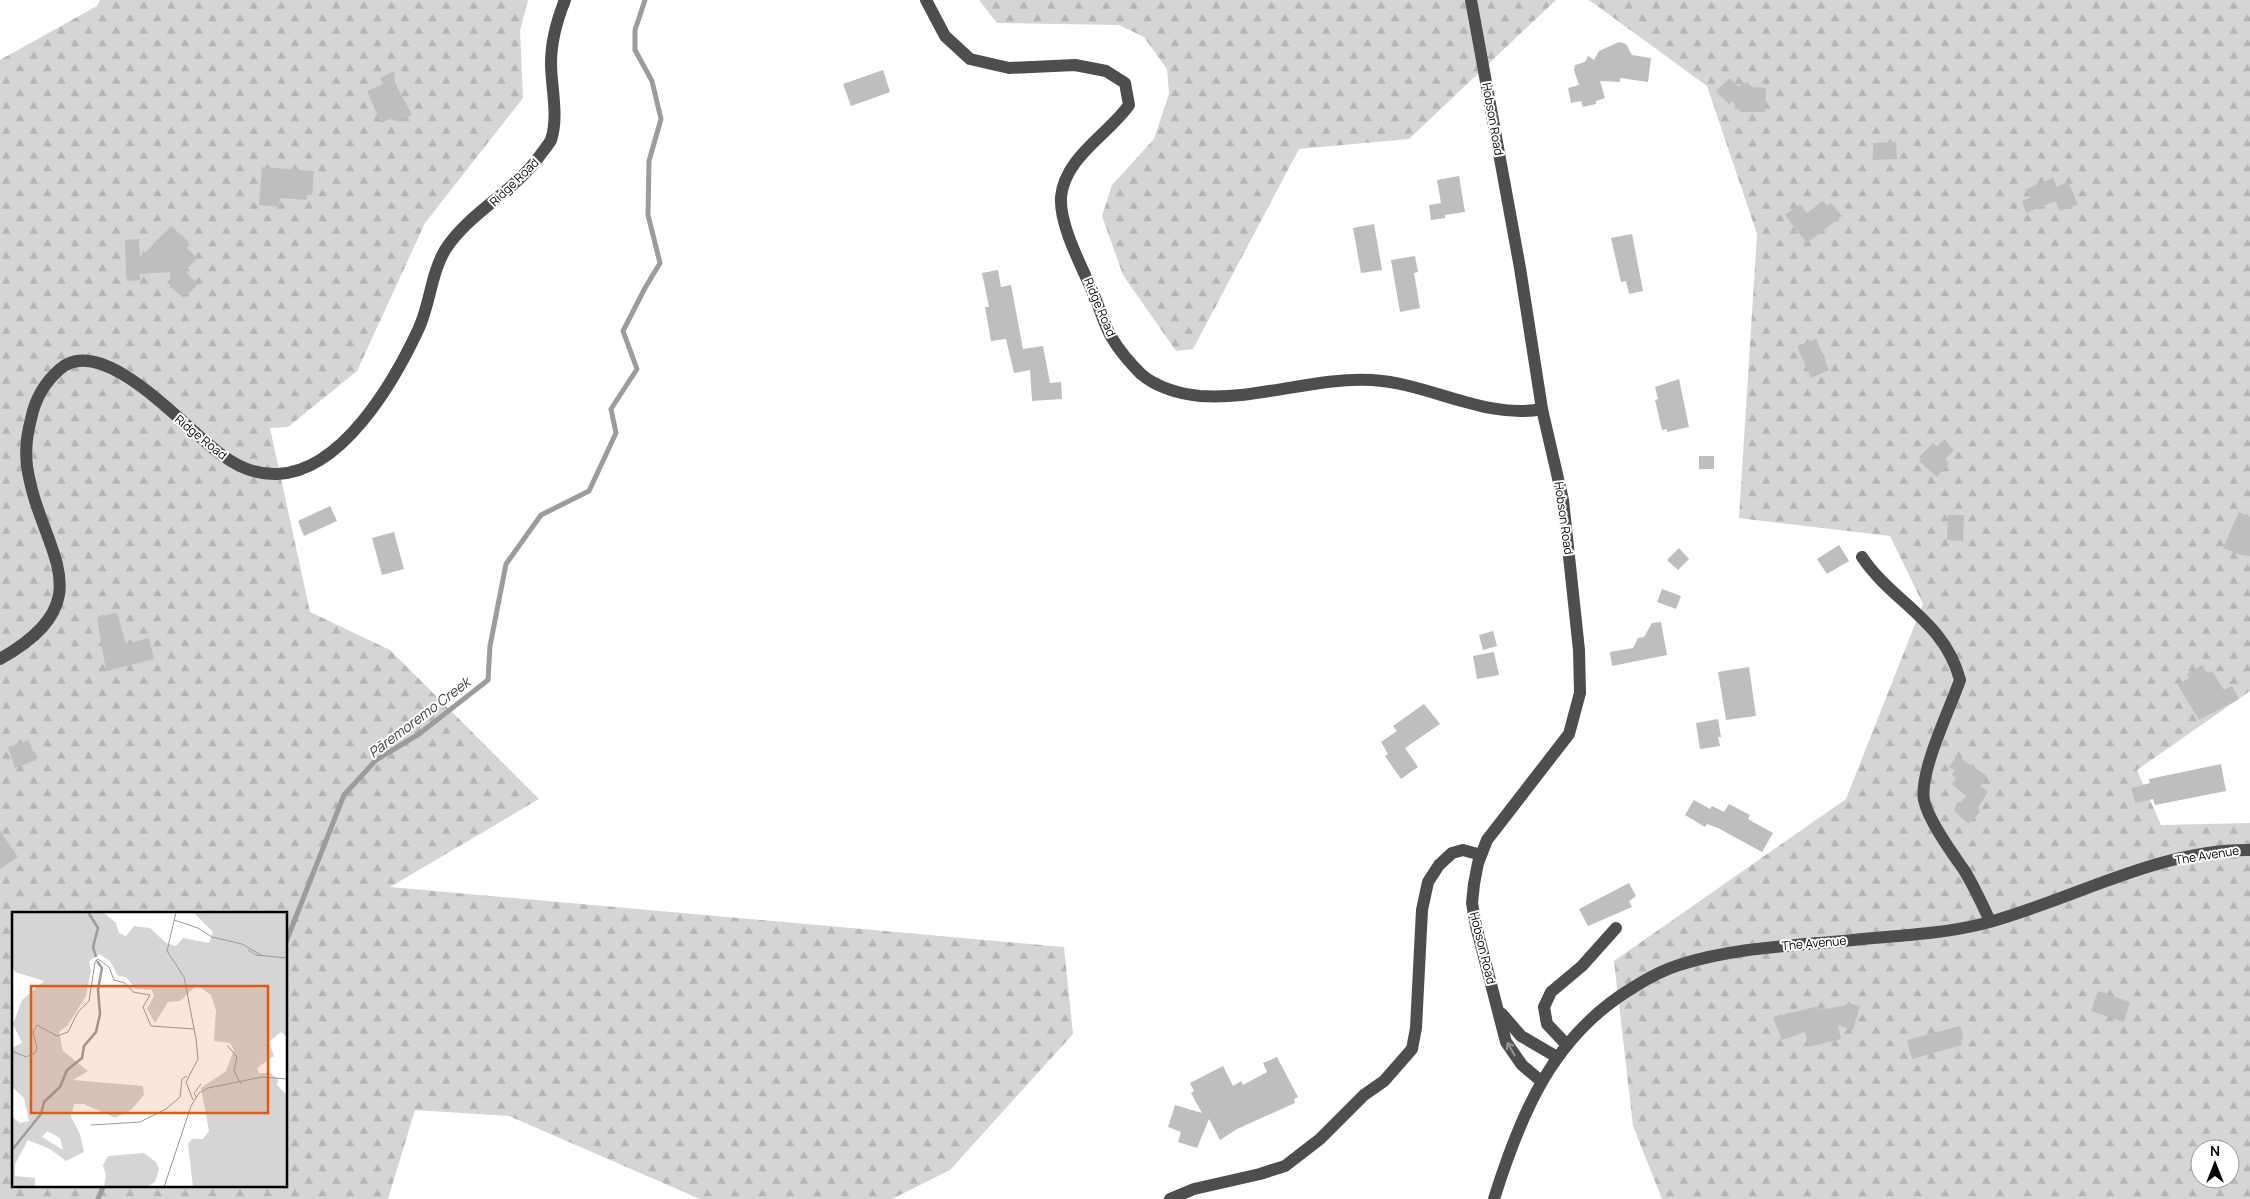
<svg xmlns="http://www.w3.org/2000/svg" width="2250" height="1199" font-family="Manrope,sans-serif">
<defs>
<pattern id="forest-firs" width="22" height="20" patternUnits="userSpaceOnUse" patternTransform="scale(1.25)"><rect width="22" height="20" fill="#d5d5d5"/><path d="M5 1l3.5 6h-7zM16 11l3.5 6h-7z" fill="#b5b5b5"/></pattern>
</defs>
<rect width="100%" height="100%" fill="#fff"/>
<g fill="url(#forest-firs)" fill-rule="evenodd">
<path d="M100,0h428l-8,31 3,67 -98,125 -68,148 -69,56 -18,1 40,184 80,38 149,149 -149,88 674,60 9,87 -123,136 -58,29h-192l-191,-83 -94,-6 -27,89h-388v-1139l97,-54zM14,913h272v272h-272z"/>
<path d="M979,0h577l-147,139 -110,10 -106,200 -17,2 -53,-76 -21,-59 10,-31 42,-46 15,-45 -2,-25 -23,-32 -25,-12 -122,-2z"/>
<path d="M1589,0h661v691l-113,79 24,55 89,-2v376h-588l-29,-73 -19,-165 232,-162 77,-195 -33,-68 -151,-18 18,-284 -50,-148zM2200,1149h30v30h-30z"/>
</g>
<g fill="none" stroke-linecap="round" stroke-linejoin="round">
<g stroke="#9c9c9c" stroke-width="5">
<path d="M286,942l58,-147 32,-35 43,-26 69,-54 2,-34 16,-82 35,-49 48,-24 27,-58 -5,-24 26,-40 -14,-38 22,-43 15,-25 -12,-48 1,-54 12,-42 -9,-38 -17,-31v-20l10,-30"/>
<path d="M98,1199l6,-14"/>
</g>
</g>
<g fill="#bebebe">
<path d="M1619,42l7,2 6,11 19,3 -3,24 -28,-4v4l-20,-1 5,17 -9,3v3l-13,3 -2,-6 -10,2 -3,-15 11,-3 -5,-15 1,-5 10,-3 3,-6 6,4 5,-9z"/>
<path d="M883,70l7,22 -39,14 -8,-22z"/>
<path d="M394,71l1,12 17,32 -14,7 -7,-3 -10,4 -14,-32 16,-7 -3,-6z"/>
<path d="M1730,78l8,9 5,-5 2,2 2,-2 5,5 14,1 -1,24h-24l-9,-11 -3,3 -13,-13z"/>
<path d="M1896,142l1,17 -24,1v-17z"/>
<path d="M262,167l52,4 -2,24h-5l-1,5 -26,-2 -1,9 -20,-2z"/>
<path d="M1459,176l6,36 -20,3v3l-14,2 -2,-15 12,-2 -4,-23z"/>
<path d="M2053,178l4,9 11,-5 10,22 -18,7 -5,-10 -29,12 -4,-12 8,-3 -4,-9z"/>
<path d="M1823,201l4,5 4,-3 11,13 -35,27 -22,-28 15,-11 7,9z"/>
<path d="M1374,224l8,46 -21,3 -8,-45z"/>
<path d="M171,226l18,16 -4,4 12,12 -12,13 13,13 -14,14 -14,-11v-15l-30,2v6l-13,1 -1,-7 -2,1 2,-2 -1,-33 14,-1 1,19z"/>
<path d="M1632,234l11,57 -14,3 -3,-13 -5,1 -10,-44z"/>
<path d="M1415,256l3,16 -4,1 6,35 -20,4 -9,-52z"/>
<path d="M998,270l3,17 10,-2 12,64 20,-3 7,37 11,-1 1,17 -30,2 -2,-31 -16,3 -8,-34 -15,2 -6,-34h4l-7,-34z"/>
<path d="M1816,339l13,31 -18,8 -14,-32z"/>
<path d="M1679,379l10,48 -22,5v-3l-5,1 -7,-30 3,-1 -3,-12z"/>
<path d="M1943,440l11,10 -9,9 4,4 -12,14 -18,-16 2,-2 -2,-2 14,-14 4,4z"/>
<rect x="1699" y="456" width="15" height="13"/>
<path d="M330,506l7,15 -33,15 -6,-15z"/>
<path d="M2239,512l11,5v39l-9,-1 -18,-7z"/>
<path d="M1948,515h16l-1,26 -16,-1z"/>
<path d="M394,532l10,37 -22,6 -10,-37z"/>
<path d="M1839,545l10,16 -22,13 -10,-15z"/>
<path d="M1679,548l10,11 -11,11 -11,-10z"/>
<path d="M1662,589l19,7 -5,13 -19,-7z"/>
<path d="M117,613l9,31 23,-6 5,21 -48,12 -9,-54z"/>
<path d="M1661,622l6,33 -55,11 -2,-14 23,-4 5,-10 6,-1 8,-14z"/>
<path d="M1493,631l4,15 -14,4 -4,-15z"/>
<path d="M1494,652l5,23 -22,4 -4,-23z"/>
<path d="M2202,665l5,8 5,-2 12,19 8,-4 7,13 -40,21 -21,-35 11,-7 -2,-4z"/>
<path d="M1749,667l7,49 -30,4 -8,-48z"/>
<path d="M1424,704l16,20 -35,24 13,19 -17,12 -16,-23 3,-2 -7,-12 16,-11 -4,-5z"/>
<path d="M1718,719l3,18h-3l2,9 -20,3 -4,-26z"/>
<path d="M29,740l7,20 -21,8 -7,-21z"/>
<path d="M1957,756l30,20 -7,10 8,6 -10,15 2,5 -11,12 -15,-13 12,-15 -14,-12 4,-6 -4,-3 3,-5 -6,-3z"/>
<path d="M2221,764l5,27 -71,14 -2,-6 -18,4 -4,-15 19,-5 -1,-4z"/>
<path d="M1694,800l16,9 2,-3 12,6 5,-8 21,11 -2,4 25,14 -11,19 -44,-24 -11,-4 -2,3 -20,-12z"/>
<path d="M0,831l18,26 -18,12z"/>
<path d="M1629,883l7,13 -7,5 3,6 -44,19 -9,-17z"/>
<path d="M2098,991l32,11 -6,20 -33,-11z"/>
<path d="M1851,1004l9,2 -7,24 -15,-5 3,14 -32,8 -4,-15 -23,8 -9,-23 46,-11 1,4z"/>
<path d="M1960,1026l3,14h-2l1,5 -50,14 -5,-19z"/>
<path d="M1277,1057l21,40 -4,2 1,4 -58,26 -17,11 -11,-21 -12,29 -19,-6 3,-10 -13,-5 7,-22 27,8 -11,-20 3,-2 -4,-8 33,-17 10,20 8,-5 2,4 24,-13 -4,-9z"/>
</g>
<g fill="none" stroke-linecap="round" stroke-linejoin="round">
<g stroke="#4e4e4e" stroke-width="12">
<path d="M926,0l19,36 25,23 39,9 66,-3 31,6 19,12 4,22c-21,30 -64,52 -68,92 -2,30 24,75 35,103 5,12 9,27 16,38 7,12 19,26 29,36 15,13 38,20 59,22 58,4 114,-19 172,-16 56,3 115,40 170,29"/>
<path d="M1471,0l49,268 22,141 21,91 16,150 1,43 -11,41 -82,106 -9,23 -4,21 -2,19 4,23 30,116 16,23 19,16"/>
<path d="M1862,557c31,46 82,63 98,123 -10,29 -41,92 -36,120 4,20 28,53 40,70 10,16 18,34 26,51"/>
<path d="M0,659c108,-61 39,-108 27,-193 -2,-16 0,-32 4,-47 4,-20 14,-37 29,-50 44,-38 129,64 162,86 16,12 34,20 55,19 65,-2 117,-92 142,-146 11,-24 12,-54 26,-78 24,-38 71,-59 96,-96 3,-4 8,-10 10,-14 8,-24 0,-53 0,-77 0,-22 6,-43 14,-63"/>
<path d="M1502,1014l19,22 36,21"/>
<path d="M1567,1045l-20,-21 -3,-17 7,-15 31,-26 34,-38"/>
<path d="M1170,1199l24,-10 66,-15 25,-8 35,-27 44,-44 20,-14 28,-32 4,-21 6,-118 6,-28 11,-17 13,-12 11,-3 18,5"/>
<path d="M1494,1199c27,-86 59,-164 140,-212 14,-9 29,-17 45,-22 53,-17 109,-19 164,-24 46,-5 94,-6 139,-17 89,-23 174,-75 268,-74"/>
</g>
</g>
<defs><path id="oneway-shaft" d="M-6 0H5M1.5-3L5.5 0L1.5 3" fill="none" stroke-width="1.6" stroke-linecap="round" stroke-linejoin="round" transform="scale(1.25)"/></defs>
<use stroke="#959595" href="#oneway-shaft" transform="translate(1511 1049) rotate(-120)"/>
<g text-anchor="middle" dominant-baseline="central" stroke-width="4" stroke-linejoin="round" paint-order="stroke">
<g font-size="12" fill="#000" stroke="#fff">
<text transform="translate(1493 119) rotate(80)">Hobson Road</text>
<text transform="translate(514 182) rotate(-44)">Ridge Road</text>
<text transform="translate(1100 307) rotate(67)">Ridge Road</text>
<text transform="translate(201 437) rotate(39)">Ridge Road</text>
<text transform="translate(1564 518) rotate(82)">Hobson Road</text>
<text transform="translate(2207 855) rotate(-9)">The Avenue</text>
<text transform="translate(1814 943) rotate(-5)">The Avenue</text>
<text transform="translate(1483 948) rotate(76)">Hobson Road</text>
</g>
<g font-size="14" font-style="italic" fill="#3d3d3d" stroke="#fff">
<text transform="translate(419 717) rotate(-37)">Pāremoremo Creek</text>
</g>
</g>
<g transform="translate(12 912)">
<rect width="275" height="275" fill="#fff"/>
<path d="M0,0h91l13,11 3,10 7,3 8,-10 16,2 16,15 10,3 7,-8 26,5 4,-11 -20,-20h94v125l-6,-5 -12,10 5,14 -17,12 2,5h11l8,6 -1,6 10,10v92h-94l-5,-43 4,-5h11l6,-8 -8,-43 25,-17 8,-21 -4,-7 -16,-2 2,-30 -5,-16 -14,-10 -17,16 -12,1 -13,21 -8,-14 7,-13 -2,-6 -16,-1 -10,-12 -8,-1 -8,-15 -11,-7 -10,7 2,10 -5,25 -18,29 -9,7 4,19 25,20 -15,9 70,6 1,9 -13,15 -16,8 -31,-14h-10l-3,13 9,17 4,18 -18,9 -16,-12 -22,-9 -13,24v12l20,2v9h-23v-70l8,6 9,-2 -5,-23 -12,-11v-39l10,-5 -9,-19 9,-24 22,-19 -29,-9 -3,-7zM35,219l13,7 3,12 -21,-13zM132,241l12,9 3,7 -4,13 -9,5h-42l2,-12 -3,-10 5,-9z" fill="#d5d5d5" fill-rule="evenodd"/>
<path d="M24,0h41l-34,14zM71,0h6l11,13 -5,24 3,7 -8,2 -2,-19 4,-14zM209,0h66v20l-8,-4z" fill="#d5d5d5"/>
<path fill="none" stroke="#9c9c9c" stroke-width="2.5" d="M76,0l10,16 -5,19 3,10M0,238l29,-36 3,-12 16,-15 7,-17 15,-12 2,-12 12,-14 4,-18 -2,-25 4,-21 -5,-7"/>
<path fill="none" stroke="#999" stroke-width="1" d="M164,0l-9,39 17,26 12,62 2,20 -12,23 7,18M162,8l24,8 14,9 30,7 19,11M236,38l8,5 31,3M215,133l10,12 -3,14 7,13M0,139l14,6 9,-4 2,-5 -4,-16 4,-7 20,11 11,-4 10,-20 11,-11 6,-39 3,-3 11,8 5,13 11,3 8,9 17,3 -7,12 8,19 43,3M184,185l-2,-4 7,-9M79,213l49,-3 26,-13 14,-12 2,-18 5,-3M152,275l27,-81 8,-13 9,-5 54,-11 25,2"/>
<path fill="#e8590c" fill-opacity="0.15" stroke="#e8590c" stroke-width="2.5" d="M19,74h237v127h-237z"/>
<rect width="275" height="275" fill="none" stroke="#000" stroke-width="2.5"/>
</g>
<g transform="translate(2215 1164)"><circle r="24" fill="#ffffff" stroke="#999999"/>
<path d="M0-4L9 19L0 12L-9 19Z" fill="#000000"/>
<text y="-8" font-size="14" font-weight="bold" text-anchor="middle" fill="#000000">N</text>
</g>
</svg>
